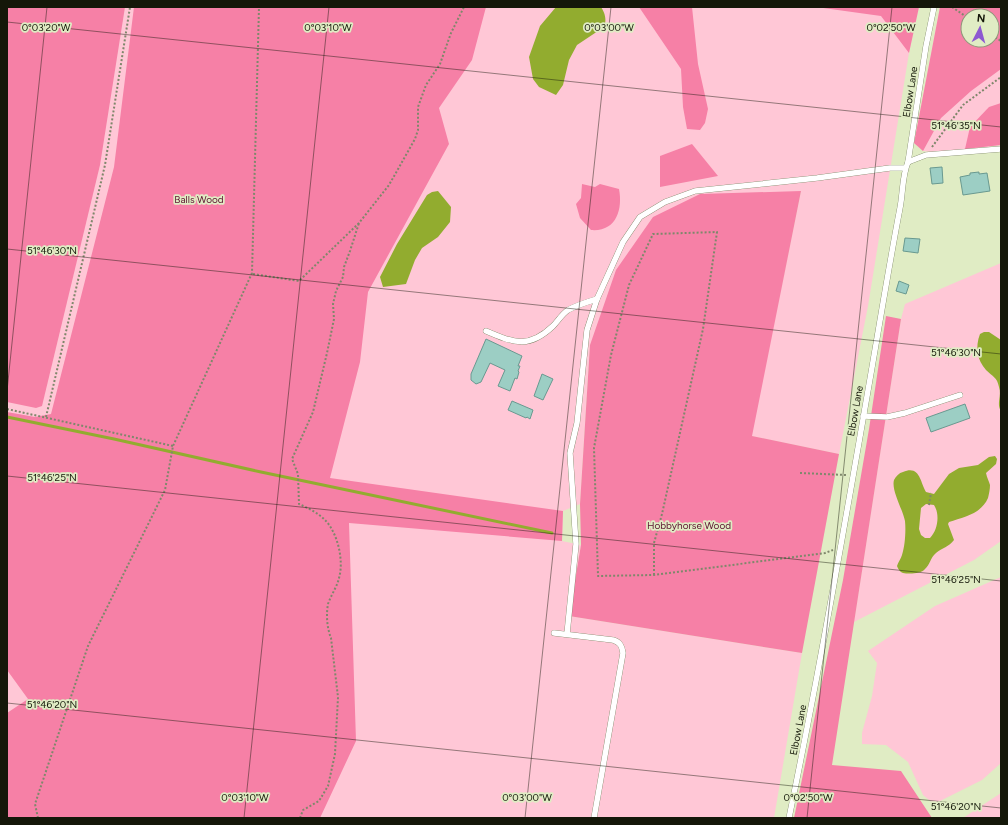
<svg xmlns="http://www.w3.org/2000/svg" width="1008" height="825" font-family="Figtree,sans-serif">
<rect width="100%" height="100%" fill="#e0ecc4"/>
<g fill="#ffc7d6" fill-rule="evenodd">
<path d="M7,7h912l-10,46 -41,253 -29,148 -88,-18 50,-245 -211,154 -10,159 -17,7 -1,30 19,4 -12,71 233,37 -28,165h-767z"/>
<path d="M940,7h61v138l-61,8 -17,-2 -9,-8zM968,16h24v24h-24z"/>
<path d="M1001,263v278l-27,19 -120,62 47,-303 4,-15z"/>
<path d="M1001,577v186l-19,17 -48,24 -11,-9 -15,-33 -22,-17 -24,-1v-11l10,-37 5,-33 -9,-12 67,-45z"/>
<path d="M1001,793v25h-38z"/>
</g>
<g fill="#f680a6" fill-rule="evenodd">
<path d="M7,7h118l-25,158 -58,241 -6,2 -29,-6z"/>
<path d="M134,7h352l-14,53 -33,48 10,36 -81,148 -8,70 -30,116 233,33 -1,30 -213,-18 7,218 -36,77h-313v-105l21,-14 -21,-29v-258l28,5 16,-3 63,-247z"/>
<path d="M639,7h53l6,57 10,45 -3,14 -5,7 -13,-1 -4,-22 -2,-38z"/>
<path d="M816,7h103l-10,46 -28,-37z"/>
<path d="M940,7h61v62l-30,22 -30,27 -18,33 -9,-8zM968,16h24v24h-24z"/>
<path d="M1001,103v42l-36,4 5,-22 19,-20z"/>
<path d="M692,144l26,32 -58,11v-31z"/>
<path d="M582,184l13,3 5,-3 19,5c4,21 -3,43 -28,41l-11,-12 -4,-14 5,-6z"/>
<path d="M801,191l-49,245 87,18 -37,199 -233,-37 12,-71 -1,-41 10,-159 26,-75 37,-53 47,-23z"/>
<path d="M886,316l15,3 -69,446 69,6 31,47h-138l49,-238 26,-151z"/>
</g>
<g fill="#92ac2f" fill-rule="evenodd">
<path d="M556,7h45c4,6 6,13 3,20l-27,18 -8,15 -6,25 -7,10 -17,-8 -6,-8 -4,-22 11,-31z"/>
<path d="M438,191l13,16 -1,15 -12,15 -16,11 -7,12 -9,24 -23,3 -3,-10 17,-33 30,-49 5,-3z"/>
<path d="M984,332h5l12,8v71c-5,-7 1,-15 -2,-24 -2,-10 -6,-10 -13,-17 -9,-10 -11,-23 -6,-36z"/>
<path d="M995,456l2,3 -1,5 -10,9c1,5 3,8 4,12 0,4 -1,9 -2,13 -7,16 -24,19 -39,24l-1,2 6,16c-5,7 -12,8 -18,13 -6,5 -6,12 -11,16 -4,5 -16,5 -22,4 -3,-1 -5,-4 -6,-7 1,-4 4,-7 5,-11 3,-9 4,-24 3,-34 -2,-11 -14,-31 -11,-41 2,-4 5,-7 9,-8 17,-7 17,10 23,20l8,2 15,-20 10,-6 19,-3 11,-8zM926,504l8,1c6,9 4,25 -4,33h-5l-4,-3 -2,-6 2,-21z"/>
</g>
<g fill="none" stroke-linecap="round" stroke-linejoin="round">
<path stroke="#92ac2f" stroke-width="3" d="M7,417l107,22 147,33 291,61"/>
</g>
<g fill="#9ccec4" stroke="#699990">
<path d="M942,167l1,16 -11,1 -2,-16z"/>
<path d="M979,172v2l8,-1 3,18 -27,4 -3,-18 10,-2v-2z"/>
<path d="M905,238l15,1 -2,14 -15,-2z"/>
<path d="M899,281l10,4 -3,9 -10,-3z"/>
<path d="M486,339l36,17 -4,10h2l-2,5 1,1 -2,7 -2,-1 -5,13 -12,-5 7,-16 -15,-7 -9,19 -5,2 -5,-4v-6z"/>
<path d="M542,374l11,5 -10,21 -9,-4z"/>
<path d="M512,401l21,9 -3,9 -3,-2 -1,1 -18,-8z"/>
<path d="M965,404l5,14 -39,14 -5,-14z"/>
</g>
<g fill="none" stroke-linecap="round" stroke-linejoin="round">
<defs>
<g id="lane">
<path d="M908,162l18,-7 75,-6"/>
<path d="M486,331c28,12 43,18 67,-5 5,-5 9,-12 15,-16 9,-5 19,-8 29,-11"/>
<path d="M863,416l24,1 18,-4 55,-18"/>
<path d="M554,633l59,7c7,2 9,6 10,13l-29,165"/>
<path d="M567,634l9,-90 -6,-91 7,-30 10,-93 10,-31 26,-57 17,-25 25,-15 30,-11 122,-13 73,-10h15"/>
<path d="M789,818c32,-155 59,-312 86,-468 8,-47 16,-95 25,-142 3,-15 2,-32 8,-46l18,-116 8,-39"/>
</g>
</defs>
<use href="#lane" stroke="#6b7551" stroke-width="6"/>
<g stroke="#7f876b" stroke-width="2" stroke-dasharray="2 2" stroke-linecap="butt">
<path d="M952,7l16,11"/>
<path d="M992,35l9,6"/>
<path d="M932,147l31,-42 38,-28"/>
<path d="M253,274l46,7 60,-58 30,-38 26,-46 3,-9v-23l8,-22 14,-21 11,-31 13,-26"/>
<path d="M7,409l166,37"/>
<path d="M46,417l59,-252 25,-158"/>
<path d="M800,473l46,2"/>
<path d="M929,505l2,-12"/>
<path d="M654,575v-32l8,-29 41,-185 14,-97 -64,2 -24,51 -18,70 -17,93 4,128 56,-1 171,-22 8,-3"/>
<path d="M38,818l-3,-14 53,-158 77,-156 8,-44 79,-173 7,-266"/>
<path d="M300,818l3,-8 16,-9 9,-15 7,-32 3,-57 -7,-59c-4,-10 -5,-23 -3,-34 3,-9 9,-17 11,-26 5,-17 -1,-45 -14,-58 -7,-7 -17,-12 -26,-16l-1,-30 -6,-15 21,-47 14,-59 7,-34 -1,-15 3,-13 7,-14 1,-10 6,-16 9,-28"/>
</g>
<use href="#lane" stroke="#fff" stroke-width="5.5"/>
</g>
<path fill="none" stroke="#141709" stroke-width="1" stroke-opacity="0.45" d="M7,22l994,105M7,249l994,105M7,391l40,-384M7,476l994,105M7,703l994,105M244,818l85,-811M525,818l86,-811M807,818l85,-811"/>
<g text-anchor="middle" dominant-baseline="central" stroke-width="3.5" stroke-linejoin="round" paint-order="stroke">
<g font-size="10" fill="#141709" stroke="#e0ecc4">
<text transform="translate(910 92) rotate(-81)">Elbow Lane</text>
<text transform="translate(855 411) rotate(-80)">Elbow Lane</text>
<text transform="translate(798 730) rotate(-79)">Elbow Lane</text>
</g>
<g font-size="10" fill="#5c1330" stroke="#e0ecc4">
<text x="199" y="199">Balls Wood</text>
<text x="689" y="525">Hobbyhorse Wood</text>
</g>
</g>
<g font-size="10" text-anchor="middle" fill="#141709" stroke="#e0ecc4" stroke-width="3.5" stroke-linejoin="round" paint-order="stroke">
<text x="46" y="31">0°03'20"W</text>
<text x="328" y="31">0°03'10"W</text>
<text x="609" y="31">0°03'00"W</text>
<text x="891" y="31">0°02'50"W</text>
<text x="956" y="129">51°46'35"N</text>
<text x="52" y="254">51°46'30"N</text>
<text x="956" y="356">51°46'30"N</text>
<text x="52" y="481">51°46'25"N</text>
<text x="956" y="583">51°46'25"N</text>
<text x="52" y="708">51°46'20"N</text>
<text x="245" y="801">0°03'10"W</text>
<text x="527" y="801">0°03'00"W</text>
<text x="808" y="801">0°02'50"W</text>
<text x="956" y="810">51°46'20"N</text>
</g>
<rect width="1008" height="825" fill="none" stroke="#141709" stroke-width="16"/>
<g transform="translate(980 28) rotate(6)"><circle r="19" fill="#e0ecc4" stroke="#8e9779"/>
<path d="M0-3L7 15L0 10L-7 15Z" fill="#8d59d1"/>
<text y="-6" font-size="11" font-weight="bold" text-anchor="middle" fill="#141709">N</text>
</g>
</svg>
